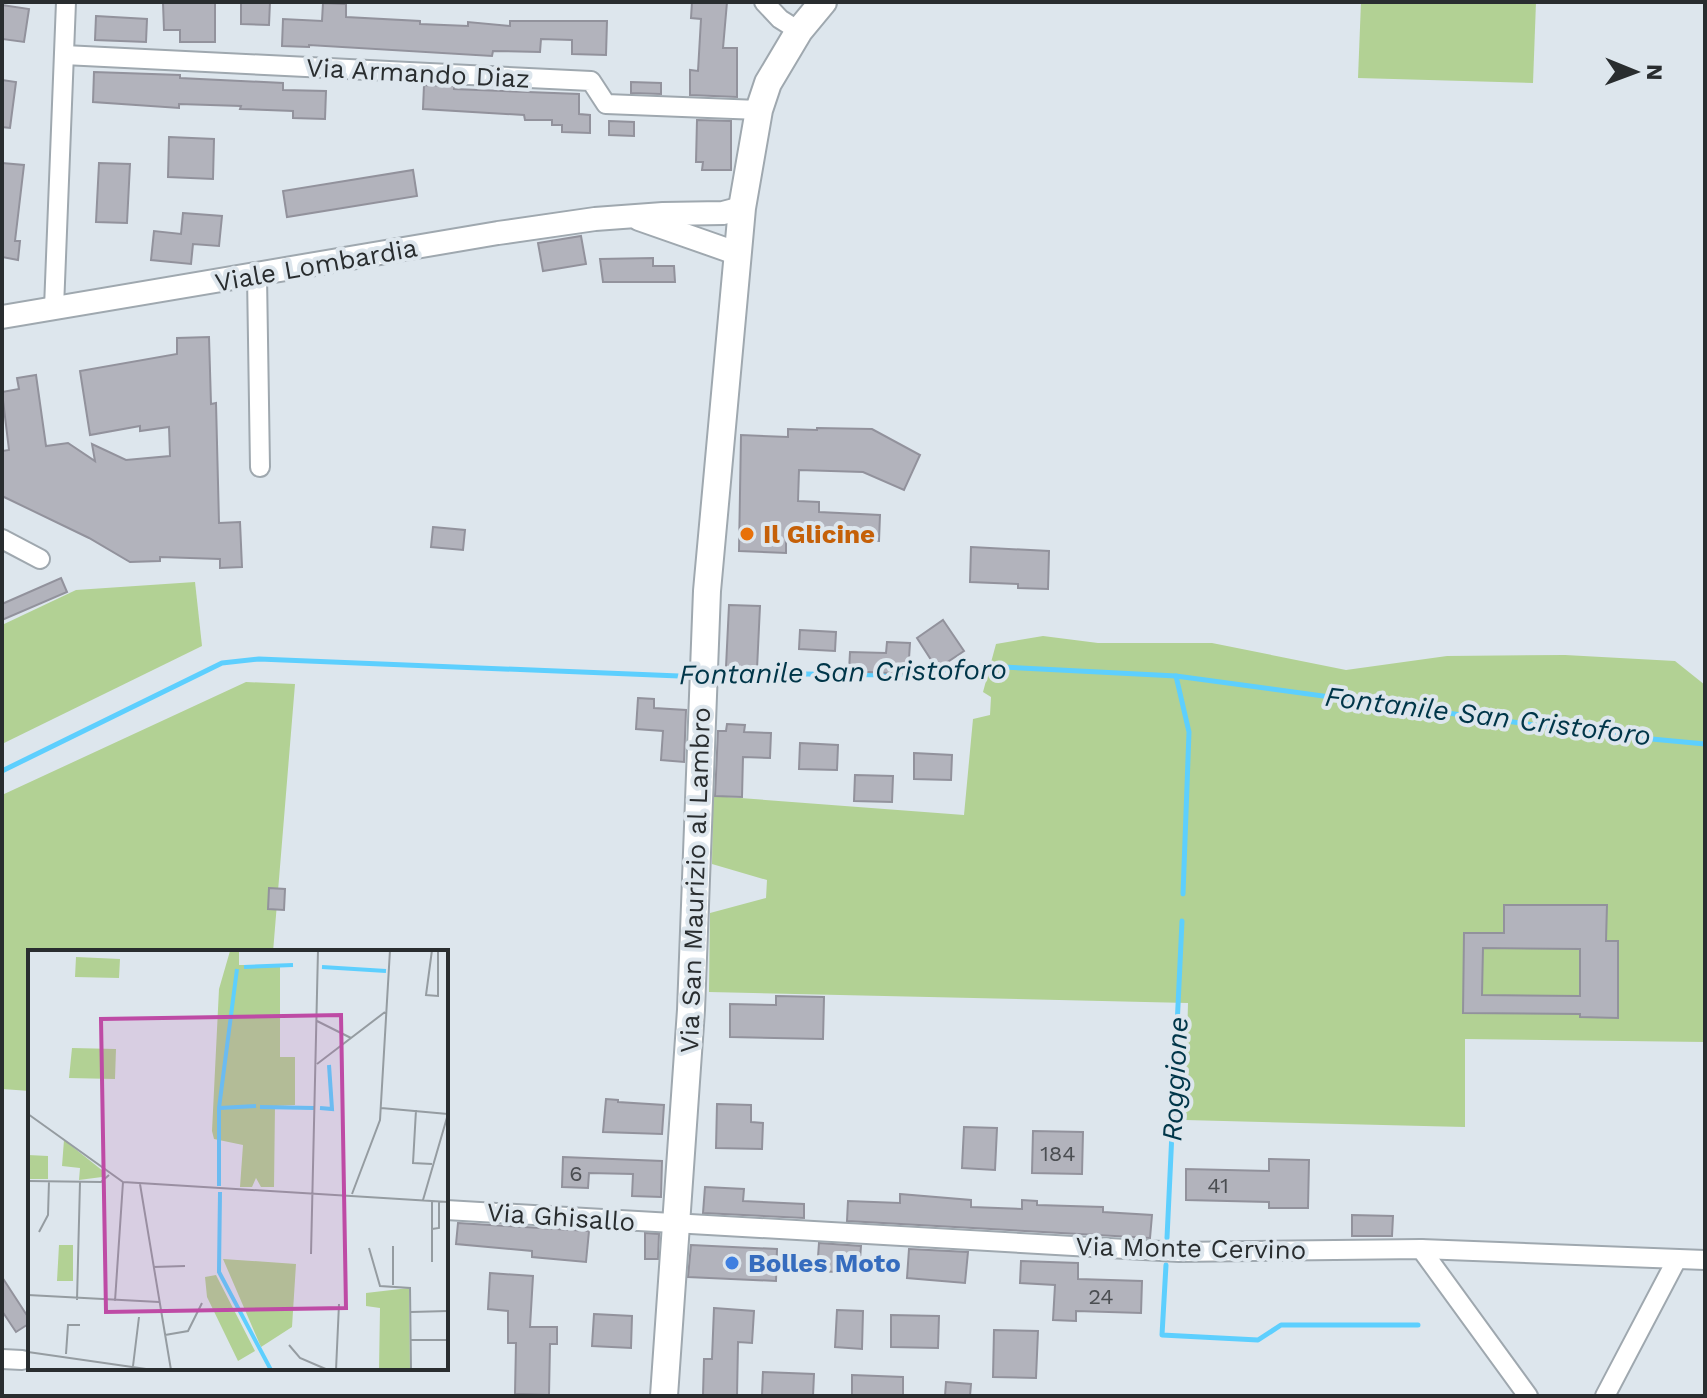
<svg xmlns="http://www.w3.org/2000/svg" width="1707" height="1398" font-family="'Work Sans',sans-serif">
<rect width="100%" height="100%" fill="#dde6ed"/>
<g fill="#b2d194">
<path d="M1361,2h175l-3,81 -175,-5z"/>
<path d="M195,582l7,64 -200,98v-119l74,-35z"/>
<path d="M1043,636l55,7h114l134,27 101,-14 118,-1 110,6 30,24v357l-240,-3v88l-280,-7 3,-117 -479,-11 1,-79 56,-15 1,-18 -55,-16 1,-68 251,19 9,-96 17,-4 1,-18 -8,-5 13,-48z"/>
<path d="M246,682l49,2 -22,268h-243v139l-28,-2v-294z"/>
</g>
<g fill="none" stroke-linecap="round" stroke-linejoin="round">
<g stroke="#5dcffe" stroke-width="5">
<path d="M713,673l181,2 89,-9 193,10 433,59 96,9"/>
<path d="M1176,676l13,56 -6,162"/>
<path d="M2,771l220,-108 37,-4 420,17 16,-1"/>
<path d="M1167,1238l15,-317"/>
<path d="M1166,1265l-4,70 96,5 23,-15h137"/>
</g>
</g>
<g fill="#b2b3bc" stroke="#92929c" stroke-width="2" fill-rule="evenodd">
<path d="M215,2v40h-35v-12h-16l-1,-27z"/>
<path d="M241,2h29l-1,23 -28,-1z"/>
<path d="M692,2h35l-4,46h14v49l-47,-2v-25l8,1 3,-52 -10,-1z"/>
<path d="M323,3l23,1v13l74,4v3l48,2v-4l42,4v-5h97l-1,34 -34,-1v-14l-31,-1 -1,13 -47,-1 -1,5 -183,-11v2l-27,-1 1,-27 39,2z"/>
<path d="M2,5l27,4 -5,33 -22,-3z"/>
<path d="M96,16l51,3 -1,23 -51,-2z"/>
<path d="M94,72l86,3v3l103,5v7l43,1 -1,28 -32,-1v-7l-53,-2 1,-3 -62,-2v4l-86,-6z"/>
<path d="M2,80l14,2 -6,46 -8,-1z"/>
<path d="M631,82l30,1v11l-30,-1z"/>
<path d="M424,85l30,1v3l125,5v20l11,1v18l-28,-1v-7h-10v-5h-27l-1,-5 -101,-6z"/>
<path d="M697,120l34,1v49h-29l1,-8h-7z"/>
<path d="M609,121l25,1v14l-25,-1z"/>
<path d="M169,137l45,2 -1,40 -45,-2z"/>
<path d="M2,163l22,2 -9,76h5l-2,19 -16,-3z"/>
<path d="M99,163l31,1 -3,59 -31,-1z"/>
<path d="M413,170l4,26 -130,21 -4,-26z"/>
<path d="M183,213l39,3 -3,30 -26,-2 -2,20 -40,-4 3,-29 27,3z"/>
<path d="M581,236l5,28 -43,7 -5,-28z"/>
<path d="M653,258v8h21l1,16h-72l-3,-23z"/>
<path d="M209,337l2,67 5,-1 3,120 21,-1 2,45 -22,1v-9l-60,-2v4l-30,1 -41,-24 -87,-42v-45l7,-1 -7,-58 17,-3 -2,-11 19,-3 10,71 22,-3 27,18 -3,-17 34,16 44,-4 -1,-29 -29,4v-5l-50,9 -10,-64 97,-17v-16z"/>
<path d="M817,428l55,1 48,26 -16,35 -41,-18 -64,-2 -1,31 21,1v10l61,3 -1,26 -62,-3 1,-8 -32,-1v24l-47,-2 2,-116 47,2v-8l29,1z"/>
<path d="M433,527l32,3 -2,20 -32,-3z"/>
<path d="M971,547l78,4 -1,38 -30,-1v-4l-48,-2z"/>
<path d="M61,578l6,14 -65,28v-16z"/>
<path d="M729,605l31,1 -3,63 -31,-2z"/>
<path d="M943,620l21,31 -27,18 -20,-31z"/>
<path d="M800,630l36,2 -1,19 -36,-2z"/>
<path d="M887,642l23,1 -2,31 -59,-3 1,-19 36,1z"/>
<path d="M638,698l16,1v9l32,2 -2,52 -23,-2 2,-29 -27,-2z"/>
<path d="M727,724l18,1 -1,7 27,1 -1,25 -27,-1 -1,40 -27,-1 3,-65h8z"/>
<path d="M800,743l38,2 -1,25 -38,-1z"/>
<path d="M914,753l38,2 -1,25 -37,-1z"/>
<path d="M855,775l38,1 -1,26 -38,-1z"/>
<path d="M269,888l16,1 -1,21 -16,-1z"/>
<path d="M1504,905h103l-1,36h12v77l-38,-1v-3l-117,-1 1,-80h40zM1483,948l97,1v47l-98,-1z"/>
<path d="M776,996l48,1 -1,42 -93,-2v-33l46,1z"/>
<path d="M606,1099l12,1v2l46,3 -2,29 -59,-2z"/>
<path d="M717,1104l34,1v17l12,1 -1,26 -46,-1z"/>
<path d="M964,1127l33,1 -2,42 -33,-2z"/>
<path d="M1033,1131l50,1 -1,42 -50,-1z"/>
<path d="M563,1157l99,4 -1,36 -29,-1 1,-22 -44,-1 -1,15 -26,-1z"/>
<path d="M1269,1159l40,1 -1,48h-39v-6l-83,-2v-31l83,2z"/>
<path d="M705,1187l39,2 -1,12 61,3v14l-101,-5z"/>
<path d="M900,1194l71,6v7l51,2v-9l15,1v4l66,2v5l49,3 -2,23 -303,-17 1,-20 52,2z"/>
<path d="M1352,1215l41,1 -1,20h-40z"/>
<path d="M458,1223l131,8 -3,31 -54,-5v-6l-76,-7z"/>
<path d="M645,1233l14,1 -1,25h-13z"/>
<path d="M819,1243l42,3 -2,27 -42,-2z"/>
<path d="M691,1245l86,4 -1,32 -88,-4z"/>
<path d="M909,1249l59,3 -3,31 -58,-5z"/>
<path d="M1021,1261l57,2v16l64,2 -1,32 -65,-2v10l-23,-1 2,-35 -35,-2z"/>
<path d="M490,1273l43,3 -3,51h27v17h-7l-1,51 -34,-1 1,-51h-8v-32l-20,-2z"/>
<path d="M2,1277l28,43v3l-14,9 -14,-21z"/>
<path d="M714,1308l40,3 -2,32 -14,-1 -1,54 -34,-1 1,-36h8z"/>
<path d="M837,1310l26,1 -1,38 -27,-2z"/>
<path d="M594,1314l38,2 -1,32 -39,-2z"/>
<path d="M891,1315l48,1 -1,32 -47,-1z"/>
<path d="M994,1330l44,1 -2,47 -43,-1z"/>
<path d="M763,1372l51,2 -1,22h-51z"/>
<path d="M852,1375l51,2v19h-51z"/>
<path d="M946,1382l25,2 -1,12h-25z"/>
</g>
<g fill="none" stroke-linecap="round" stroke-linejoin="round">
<defs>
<g id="minor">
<path d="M764,2l16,17 19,12"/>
<path d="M64,55l527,26 15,23 153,6"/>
<path d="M257,276l3,191"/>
<path d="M54,308l12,-306"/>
<path d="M2,539l38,20"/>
<path d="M446,1210l733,42 242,-3 284,11"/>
<path d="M1421,1249l107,147"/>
<path d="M2,1359l20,1"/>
<path d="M1605,1396l72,-137"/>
</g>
<g id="tertiary">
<path d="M639,219l97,34"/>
<path d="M2,317l496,-84 97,-14 68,-5 60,-1 19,-5"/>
</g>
<path id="secondary" d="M664,1396l27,-386 16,-419 35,-383 17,-98 9,-27 31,-52 24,-29"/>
</defs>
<use href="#minor" stroke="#9fa8af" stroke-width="22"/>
<use href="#tertiary" stroke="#9fa8af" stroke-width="26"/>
<use href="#secondary" stroke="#9fa8af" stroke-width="30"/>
<use href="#minor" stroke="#fff" stroke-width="18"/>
<use href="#tertiary" stroke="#fff" stroke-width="22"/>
<use href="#secondary" stroke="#fff" stroke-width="26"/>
</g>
<circle fill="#e8710a" stroke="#dde6ed" stroke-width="3" cx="747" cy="534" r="8"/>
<circle fill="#3f7fe0" stroke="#dde6ed" stroke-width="3" cx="732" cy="1263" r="8"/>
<g text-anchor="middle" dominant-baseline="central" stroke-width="8" stroke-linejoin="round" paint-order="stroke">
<g font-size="22" fill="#4b4e52">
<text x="1058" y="1153">184</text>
<text x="576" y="1173">6</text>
<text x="1218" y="1185">41</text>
<text x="1101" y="1296">24</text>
</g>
<g font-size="26" fill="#292d2f" stroke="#dde6ed">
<text transform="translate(418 73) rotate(3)">Via Armando Diaz</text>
<text transform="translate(316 265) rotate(-10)">Viale Lombardia</text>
<text transform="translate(695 880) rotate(-88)">Via San Maurizio al Lambro</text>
<text transform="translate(561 1217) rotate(4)">Via Ghisallo</text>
<text transform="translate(1191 1248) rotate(1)">Via Monte Cervino</text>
</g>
<g font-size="26" font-weight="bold" fill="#c56008" stroke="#dde6ed" text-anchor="start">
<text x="763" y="534">Il Glicine</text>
</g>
<g font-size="26" font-weight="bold" fill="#366cbe" stroke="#dde6ed" text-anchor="start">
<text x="748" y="1263">Bolles Moto</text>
</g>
<g font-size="28" font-style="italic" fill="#003649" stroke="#dde6ed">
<text transform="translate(843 672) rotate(-1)">Fontanile San Cristoforo</text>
<text transform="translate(1488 716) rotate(7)">Fontanile San Cristoforo</text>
<text transform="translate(1175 1079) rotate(-87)">Roggione</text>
</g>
</g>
<g transform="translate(28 950)">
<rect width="420" height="420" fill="#dde6ed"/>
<path d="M211,0v15h41v92h15v48l-20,1 -1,81h-13l-5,-9 -4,9h-12l3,-42 -29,-6 -2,-8 7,-142 11,-38zM48,7l44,2 -1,19 -44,-1zM44,98l44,1 -1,30 -46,-1zM36,190l39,31 -1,6 -23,3 1,-12 -18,-2zM0,205l20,1v23h-20zM31,295h14v36h-16zM195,309l73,5 -4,63 -31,20zM188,325l39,76 -17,10 -31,-64 -2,-20zM381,338l1,82h-31l1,-62 -14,-2v-13z" fill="#b2d194"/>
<path fill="none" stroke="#5dcffe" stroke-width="4" d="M216,17l49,-2M294,17l64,4M232,157l54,1M192,158l36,-2M292,158l12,1 -3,-44M191,236v-78l18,-139M192,242l-1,80 52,98"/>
<path fill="none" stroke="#959ca1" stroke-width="2" d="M404,0l-6,45 12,1v-46M289,71l34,17M289,114l68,-52M353,158l67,6M388,160l-3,53 19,1M0,164l95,68 325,20M0,231l73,1 8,-7M112,234l31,186M324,244l28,-74 10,-170M395,250l25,-86M404,252v60M404,279l7,-1v-27M11,282l9,-17 1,-34M341,298l11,38 30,2 1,82M283,304l7,-304M125,317l32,-1M365,335v-39M0,345l131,7M49,350l3,-118M87,351l8,-119M383,362l37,-1M137,385l23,-4 14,-28M383,390h37M261,395l11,13 28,12M0,402l125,18M38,404l2,-29h12M105,416l6,-49M308,420l3,-66"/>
<path fill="#be4ba5" fill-opacity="0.15" stroke="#be4ba5" stroke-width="4" d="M313,65l5,293 -240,4 -5,-293z"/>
<rect width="420" height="420" fill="none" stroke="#292d2f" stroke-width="4"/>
</g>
<rect width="1707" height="1398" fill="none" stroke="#292d2f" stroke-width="8"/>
<g transform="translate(1635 72) rotate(91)" stroke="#dde6ed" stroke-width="6" paint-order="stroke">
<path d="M0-6L14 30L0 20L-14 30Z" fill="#292d2f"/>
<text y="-12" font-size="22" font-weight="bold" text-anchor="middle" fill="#292d2f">N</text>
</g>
</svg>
